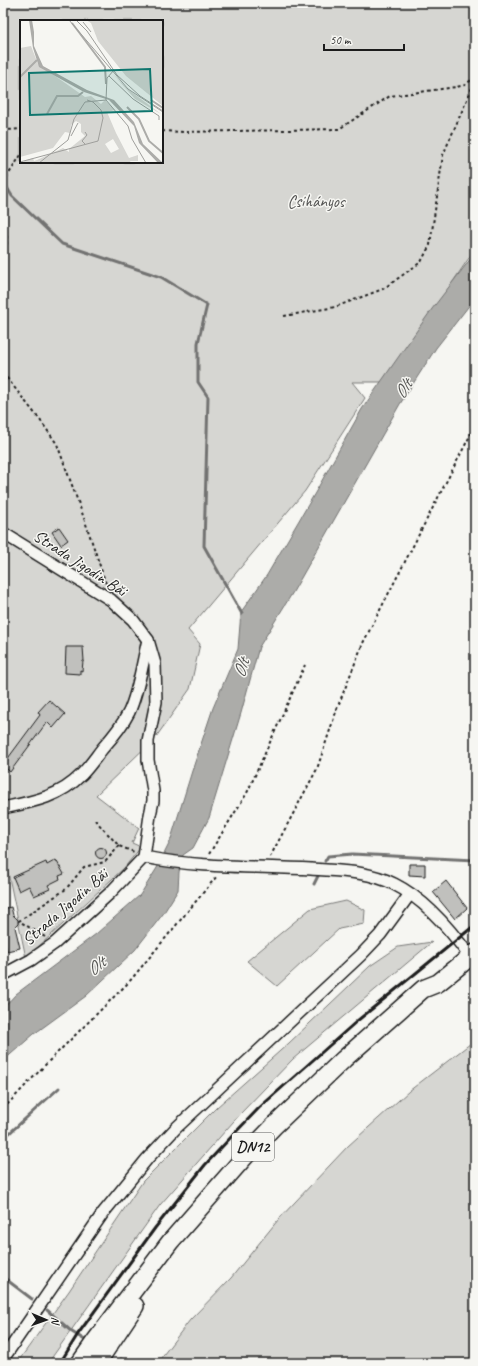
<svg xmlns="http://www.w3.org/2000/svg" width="478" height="1366" font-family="Caveat,sans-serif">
<rect width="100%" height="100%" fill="#f6f6f2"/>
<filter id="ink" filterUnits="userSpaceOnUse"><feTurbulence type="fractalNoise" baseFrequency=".025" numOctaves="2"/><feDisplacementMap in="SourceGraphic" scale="8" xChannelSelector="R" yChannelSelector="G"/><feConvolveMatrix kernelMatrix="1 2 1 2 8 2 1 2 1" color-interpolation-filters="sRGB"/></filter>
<g filter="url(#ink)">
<g fill="#d6d6d2" stroke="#797977" fill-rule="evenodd">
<path d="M3,3h472v246l-90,133h-33l13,16 -60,93 -117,139 12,14 -10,45 -34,48 -60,58 43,33 -7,15 9,4 -17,21 -98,90 -20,-95 -3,1zM21,21h141v141h-141z"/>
<path d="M346,901l19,9 -1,14 -25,5 -62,57 -30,-25 63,-52z"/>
<path d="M432,942l-139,117 -52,54 -81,92 -112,158h-31l52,-72 74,-110 74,-74 72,-64 81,-77 28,-19z"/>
<path d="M475,1040v323h-318l33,-43 41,-42 47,-58 70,-74 61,-55z"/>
</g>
<path fill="#acaca9" stroke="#727271" d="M475,253v45l-39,50 -36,56 -107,188 -34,55 -18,66 -32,105 -16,30 -10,7 -4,17 -1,18 -15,24 -28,36 -49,46 -52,38 -31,27v-53l13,-14 80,-60 44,-39 17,-27 13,-26 22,-71 21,-63 25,-59 3,-37 26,-37 48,-82 47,-84 70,-100z"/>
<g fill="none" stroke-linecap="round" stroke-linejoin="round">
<g stroke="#727271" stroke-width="3">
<path d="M6,186l6,10 50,48 99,33 46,28 -9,38v39l10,15 -4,149 38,68"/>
<path d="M325,861l3,-5 24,-2 123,6"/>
<path d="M314,884l4,-8"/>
<path d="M3,1139l56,-51"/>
<path d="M3,1277l29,22"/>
<path d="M47,1310l25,22 16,10"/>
<path d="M121,1363l2,-3 -2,-1"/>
</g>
</g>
<g fill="#c0c0bd" stroke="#1c1c1c">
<path d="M59,527l9,13 -7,5 -9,-13z"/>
<path d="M66,647h17l1,14h-1l-1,10 -2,-1v4l-15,-1z"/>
<path d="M49,700l16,14 -12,14 -6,-6 -37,50 -7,-7 37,-50 -2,-3z"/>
<circle cx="101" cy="853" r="5.5"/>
<path d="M56,860l8,14 -5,2 1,3 -12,6 2,4 -16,7 -5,-10 -10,5 -6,-14 33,-15 1,3z"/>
<path d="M409,864h16v12l-16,-1z"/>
<path d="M446,881l21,27 -12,11 -22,-27z"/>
<path d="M11,907l2,8 5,5v4l-3,3 5,21 -13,3 -3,-12h-1v-30z"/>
</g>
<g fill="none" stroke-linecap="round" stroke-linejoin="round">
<defs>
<g id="minor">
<path d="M3,533l108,67 22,20 15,20 7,24 1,38 -8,39v19l5,31v10l-3,14 -6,42"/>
<path d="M3,808c29,-6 57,-11 78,-33 8,-8 14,-17 21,-26 9,-10 21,-25 27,-37 10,-22 13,-48 19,-72"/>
<path d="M3,975l28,-15 24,-17 55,-50 34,-36c55,11 112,9 167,12 28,2 58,2 83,15 30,15 57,46 76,73"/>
<path d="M3,1359l100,-146 44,-54 29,-31 185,-173 19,-20 30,-41"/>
</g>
<g id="highway">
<path d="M80,1363l16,-23 74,-98 78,-89 26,-27 70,-67 79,-70 15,-6 37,-30"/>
<path d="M97,1363l38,-57"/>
</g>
</defs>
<use href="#minor" stroke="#1c1c1c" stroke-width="14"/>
<use href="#highway" stroke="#1c1c1c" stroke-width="20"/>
<g stroke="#1c1c1c" stroke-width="2" stroke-dasharray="3 3" stroke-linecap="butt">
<path d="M3,129l4,1 14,-1"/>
<path d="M162,131l21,1 156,-3 51,-33 66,-9 9,-2 10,-8"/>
<path d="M3,183l18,-28"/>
<path d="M3,218c4,13 6,25 0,37"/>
<path d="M284,316l51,-9 48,-18 38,-27 9,-17 13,-90 32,-74"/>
<path d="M3,373l37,47 17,24 28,77 21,63"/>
<path d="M95,820l24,26 15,6"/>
<path d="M209,854l38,-61 58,-128"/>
<path d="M270,857l47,-88 21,-63 25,-63 112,-217"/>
<path d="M45,937l-26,-16 47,-32 18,-22 21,-5 14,-16"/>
<path d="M3,1109l46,-48 80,-79 88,-106"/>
</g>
<use href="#minor" stroke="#f6f6f2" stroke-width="11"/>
<use href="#highway" stroke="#f6f6f2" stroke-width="17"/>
<path stroke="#1c1c1c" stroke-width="3" d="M60,1363l18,-29 77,-106 50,-63 28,-30 26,-27 98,-87 118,-96"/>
</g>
</g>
<g text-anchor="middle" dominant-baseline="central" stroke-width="3" stroke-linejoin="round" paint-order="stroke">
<rect fill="#f6f6f2" stroke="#5d5d5c" stroke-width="1" x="232" y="1133" width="42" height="28" rx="3"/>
<g font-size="16" font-weight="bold" fill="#1c1c1c">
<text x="253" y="1147">DN12</text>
</g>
<g font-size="17" fill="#545453" stroke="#f6f6f2">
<text x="316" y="201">Csihányos</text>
</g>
<g font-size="17" fill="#1c1c1c" stroke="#f6f6f2">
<text transform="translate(80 563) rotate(33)">Strada Jigodin Băi</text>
<text transform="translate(65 907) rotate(-41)">Strada Jigodin Băi</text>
</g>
<g font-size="18" font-style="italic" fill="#565654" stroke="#f6f6f2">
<text transform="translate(403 389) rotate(-58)">Olt</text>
<text transform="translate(241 668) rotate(-73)">Olt</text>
<text transform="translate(96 966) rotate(-40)">Olt</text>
</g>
</g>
<g transform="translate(20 20)">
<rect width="143" height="143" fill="#f6f6f2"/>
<path d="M66,0h77v86l-37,-30 -28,-35 -7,-18zM11,26l7,18 47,33 6,-1 10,8 4,-4 10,10 -8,2 9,21 13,25 9,-3v6h-8l1,2h-106l-1,-2 9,-3 1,3 3,-1 26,-12 6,4v-3l16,-13 -4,-4v-8l-5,-3 -5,4 -1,8 -5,-1 -12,16 -33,9v-109zM93,119l6,10 -8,4 -6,-9zM93,54l16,16 32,24 -26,-15z" fill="#d6d6d2" fill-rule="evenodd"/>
<path d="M9,0h3l2,12v14l9,20 44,24 27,10 20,22 9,22 20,19h-5l-19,-20 -5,-17 -25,-26 -25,-8 -45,-25 -6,-19z" fill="#acaca9"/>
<path fill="none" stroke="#acaca9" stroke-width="2" d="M52,3l33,44 1,17M0,57l17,-17M131,80l12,8M107,87l12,12 10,22 14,12M27,94l10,-18h21l5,-4"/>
<path fill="none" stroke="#9f9f9c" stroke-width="1" d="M49,0l59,69 35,23M56,0l11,11M63,2l8,10M67,11l30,44 23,21 23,15M94,50l-7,8 -1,22 22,26 4,13 14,24M89,56l24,23 26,17v4M65,112l2,3 -5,6 3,3M51,116l7,-13M0,142l78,-21 5,-23 -2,-8 -8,-8 -6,-2M19,143l29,-23 6,-21 11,-17 21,-2"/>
<path fill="#0f766e" fill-opacity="0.15" stroke="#0f766e" stroke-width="2" d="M130,49l2,42 -122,4 -1,-42z"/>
<rect width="143" height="143" fill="none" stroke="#1c1c1c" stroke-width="2"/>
</g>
<rect width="478" height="1366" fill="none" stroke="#f6f6f2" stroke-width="16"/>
<rect x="8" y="8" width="462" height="1350" fill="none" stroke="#1c1c1c" stroke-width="1.5" filter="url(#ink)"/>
<g transform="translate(46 1320) rotate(92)" stroke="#f6f6f2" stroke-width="3" paint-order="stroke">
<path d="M0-3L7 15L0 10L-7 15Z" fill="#1c1c1c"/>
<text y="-6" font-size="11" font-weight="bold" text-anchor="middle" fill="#1c1c1c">N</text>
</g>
<path d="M324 44v6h80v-6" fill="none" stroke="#1c1c1c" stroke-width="2"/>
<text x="330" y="44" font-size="12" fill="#1c1c1c" stroke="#f6f6f2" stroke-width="3" paint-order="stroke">50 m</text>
</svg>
